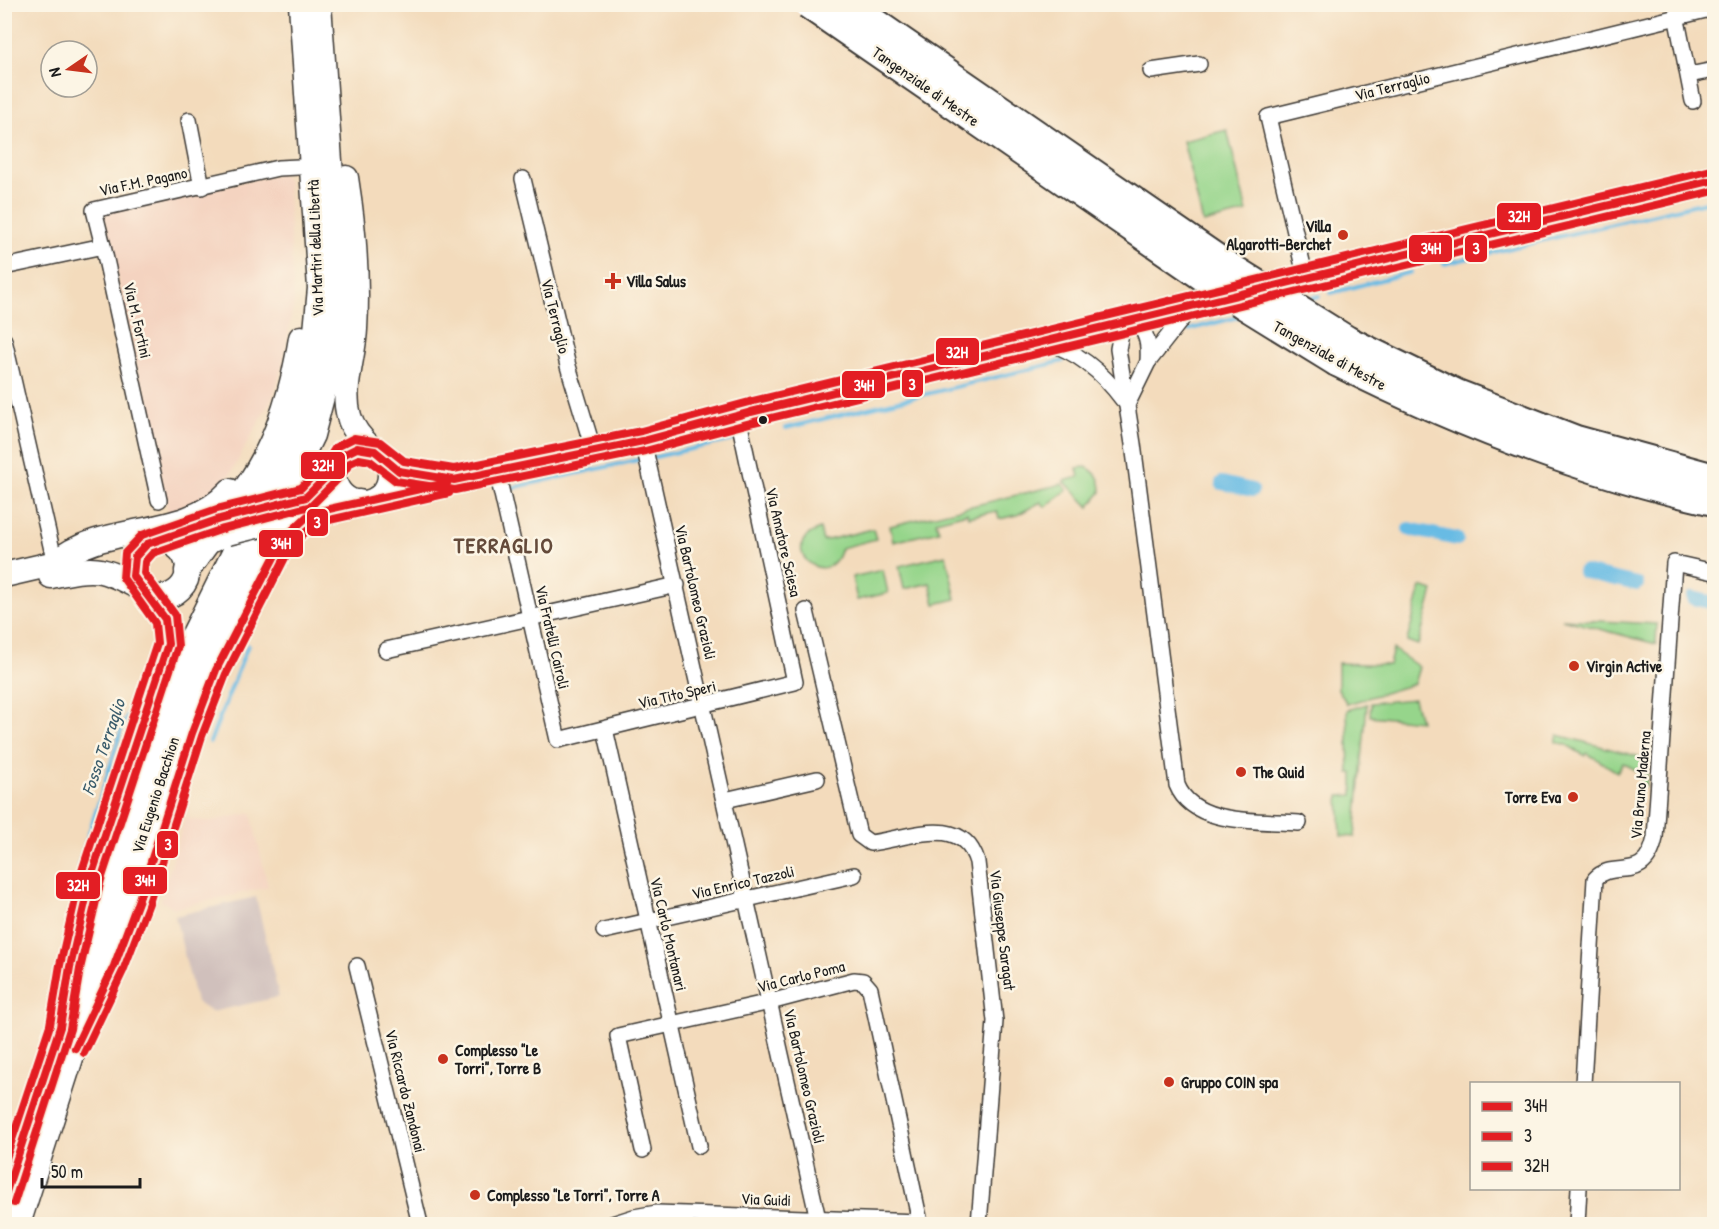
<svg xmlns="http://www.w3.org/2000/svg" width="1719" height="1229" font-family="'Patrick Hand',sans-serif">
<rect width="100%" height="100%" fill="#fcf5e5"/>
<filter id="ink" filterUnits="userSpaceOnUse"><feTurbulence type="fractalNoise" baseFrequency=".0167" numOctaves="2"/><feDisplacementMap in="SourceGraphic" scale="12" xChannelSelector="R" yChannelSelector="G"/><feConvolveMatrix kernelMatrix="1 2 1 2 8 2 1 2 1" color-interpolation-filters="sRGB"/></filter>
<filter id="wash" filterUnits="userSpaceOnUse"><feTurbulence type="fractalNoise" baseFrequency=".008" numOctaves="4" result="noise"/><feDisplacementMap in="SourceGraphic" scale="24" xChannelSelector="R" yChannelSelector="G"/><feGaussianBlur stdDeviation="1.35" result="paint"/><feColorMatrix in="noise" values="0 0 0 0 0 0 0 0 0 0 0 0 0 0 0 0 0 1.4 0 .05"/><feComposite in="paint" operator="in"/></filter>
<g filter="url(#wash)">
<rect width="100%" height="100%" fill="#f3dbbc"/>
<g fill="#f4d3c0">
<path d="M282,174l5,5 7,123 -12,65 -8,27 -43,79 -11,14 -21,18 -30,10 -66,-304z"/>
<path d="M251,813l17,74 -93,21 -14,-7 24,-83 23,4z"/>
</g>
<path fill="#d0c0bc" d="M256,897l23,100 -68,15 -15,-10 -21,-86z"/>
<g fill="#96d58b" stroke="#597854" stroke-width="1.5">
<path d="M1227,130l20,82 -44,11 -20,-82z"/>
<path d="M1086,467c11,6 15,12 15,25l-12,15 -25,-26 15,-4 -2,-9z"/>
<path d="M1062,484l5,6 -22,17 -4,-5 -24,13 -18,4 -2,-8 -29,6 -1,-4 -31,8 3,10 -46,11 -3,-16z"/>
<path d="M820,529l3,12 50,-12 3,10 -35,9c-12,47 -68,-3 -21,-19z"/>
<path d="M946,555l10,44 -21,5 -5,-21 -26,6 -5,-23z"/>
<path d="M883,570l5,23 -31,7 -5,-23z"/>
<path d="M1421,587l12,4 -15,54 -11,-4z"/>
<path d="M1562,619l95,5 -1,20z"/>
<path d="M1393,649l26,18 -5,17 -67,20 -9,-15v-26l51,2z"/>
<path d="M1414,699l6,22 -50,-5 1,-13z"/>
<path d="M1367,704l-12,133 -14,-1 -2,-40 14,-1v-22h-4l-2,-63z"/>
<path d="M1558,735l90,24 -2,27 -7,-3 4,-9 -20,-11 -6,9 -30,-19 -2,3 -18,-11 -11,-3z"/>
</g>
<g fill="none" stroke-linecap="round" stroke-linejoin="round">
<g stroke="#67bbe4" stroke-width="4">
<path d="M1444,264l270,-64"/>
<path d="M1331,293l80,-21"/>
<path d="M1304,300l15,-4"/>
<path d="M1188,330l54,-14"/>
<path d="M786,428l277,-67"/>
<path d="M650,458l87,-19"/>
<path d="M511,488l131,-29"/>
<path d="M210,742l38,-97"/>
<path d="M79,865l42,-134 36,-93"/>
<path d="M155,894l3,-7"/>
</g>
<g stroke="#67bbe4" stroke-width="14">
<path d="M1222,483l30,7"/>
<path d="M1409,529l48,10"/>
<path d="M1584,572l53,12"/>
<path d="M1693,598l21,5"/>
</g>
</g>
</g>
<g filter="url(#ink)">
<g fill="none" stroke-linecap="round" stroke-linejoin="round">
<defs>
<g id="minor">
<path d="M1676,15l17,86"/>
<path d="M1151,71l48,-7"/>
<path d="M1689,75l25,-5"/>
<path d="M189,120l13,67"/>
<path d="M523,179l45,187 26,86"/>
<path d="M103,246l-9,-36 184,-42 21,-1"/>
<path d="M4,267l99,-21 56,254"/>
<path d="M1306,279l-38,-162 446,-109"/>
<path d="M1133,320c15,12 16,24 15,42"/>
<path d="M1123,323l-5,26 15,95 44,341c17,42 84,35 122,38"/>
<path d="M4,340l51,223"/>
<path d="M1046,342c33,10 57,31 77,58"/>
<path d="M1127,405l21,-43 44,-56"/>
<path d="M643,441l175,778"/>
<path d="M497,472l61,268 237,-58 -57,-266"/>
<path d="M806,611l53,224 11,8c37,-4 92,-31 107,19l18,159 -16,203"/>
<path d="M386,650l291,-65"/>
<path d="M605,729l94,417"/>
<path d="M725,800l92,-21"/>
<path d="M604,931l250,-56"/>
<path d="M357,966l63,258"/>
<path d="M1583,1084l12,-205c19,-21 50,7 60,-41l19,-275 40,9"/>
<path d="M612,1224l22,-7 23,-4 263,9 -50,-233 -7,-8 -9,-1 -84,22 -152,34 25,114"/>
<path d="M1577,1224l2,-36"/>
</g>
<g id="secondary">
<path d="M384,459l15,12 41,8"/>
<path d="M377,498l266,-57 108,-29 963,-232"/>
</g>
<g id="primary">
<path d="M346,178c8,50 12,101 9,151 -1,27 -14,60 -6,87 3,13 13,24 23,33"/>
<circle cx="362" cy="475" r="28"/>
<path d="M295,500l18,-9 22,-23"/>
<path d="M294,517l65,-15"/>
<path d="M220,519c48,-48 71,-116 81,-181"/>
<circle cx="160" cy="569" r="28"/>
<path d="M55,563c48,-42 129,-21 175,-72"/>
<path d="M187,571l21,-29 19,-9"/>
<path d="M4,575l65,-15"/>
<path d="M51,576c43,-9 49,-10 89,12"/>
<path d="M98,855l70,-211 -3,-25 -21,-27"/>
<path d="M153,855l63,-185 68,-132 27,-25"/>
<path d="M4,1200l160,-492 29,-72 93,-188 15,-38 12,-46 7,-76 -19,-284"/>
<path d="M18,1224l164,-514 28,-67 102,-208 21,-80 6,-65 -20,-286"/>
</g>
<g id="motorway">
<path d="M1348,341l109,53 119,46 138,38"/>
<path d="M1337,362c121,61 245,110 377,139"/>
</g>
</defs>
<use href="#minor" stroke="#3c3934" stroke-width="18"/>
<use href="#secondary" stroke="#3c3934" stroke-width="26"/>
<use href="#primary" stroke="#3c3934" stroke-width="27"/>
<use href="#motorway" stroke="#3c3934" stroke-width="32"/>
<use href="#minor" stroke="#fff" stroke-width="15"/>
<use href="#secondary" stroke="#fff" stroke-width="22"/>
<use href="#primary" stroke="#fff" stroke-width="24"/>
<use href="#motorway" stroke="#fff" stroke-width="28"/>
<defs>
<g id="primary-bridge">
<path d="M254,510l41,-10"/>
<path d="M227,533l59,-14"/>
</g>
<g id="motorway-bridge">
<path d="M808,4l435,300 94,58"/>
<path d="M847,4l376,259 125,78"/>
</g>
</defs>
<use href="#primary-bridge" stroke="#3c3934" stroke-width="27" stroke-linecap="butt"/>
<use href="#motorway-bridge" stroke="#3c3934" stroke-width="32" stroke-linecap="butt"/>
<use href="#primary-bridge" stroke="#fff" stroke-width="24"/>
<use href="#motorway-bridge" stroke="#fff" stroke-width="28"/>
<defs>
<g id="bus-1">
<path d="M75,1048l39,-82 25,-67 53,-166 24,-63 68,-132 27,-25 136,-30"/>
<path d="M4,1198l56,-171 10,-60 21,-90 77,-233 -3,-25 -32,-43 2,-19 12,-13 73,-25 86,-22 29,-29 8,-13 14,-7 18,3 24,20 55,9 189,-39 108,-29 963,-232"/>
</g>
<g id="bus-2">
<path d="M84,1053l39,-82 26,-68 53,-167 24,-62 66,-130 24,-21 133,-30"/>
<path d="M14,1203l56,-174 10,-60 21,-89 77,-234 -3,-31 -31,-42 1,-11 8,-9 70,-24 88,-23 31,-31 8,-12 9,-4 11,2 26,20 59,9 190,-39 109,-29 960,-231"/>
</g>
<path id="bus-3" d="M4,1164l46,-139 10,-60 21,-91 76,-231 -2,-20 -32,-45 2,-25 17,-18 75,-26 84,-21 26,-27 9,-14 18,-9 26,4 24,19 50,8 187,-38 108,-29 963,-232"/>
</defs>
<use href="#bus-1" stroke="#fcf5e5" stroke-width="12"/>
<use href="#bus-2" stroke="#fcf5e5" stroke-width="12"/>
<use href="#bus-3" stroke="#fcf5e5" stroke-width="12"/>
<use href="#bus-1" stroke="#e31e24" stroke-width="8"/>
<use href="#bus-2" stroke="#e31e24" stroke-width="8"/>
<use href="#bus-3" stroke="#e31e24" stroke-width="8"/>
</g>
</g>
<g fill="#c8321e" stroke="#fcf5e5" stroke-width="2">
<circle cx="1343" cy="235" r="6"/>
<path d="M610 272h6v6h6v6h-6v6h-6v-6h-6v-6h6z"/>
<circle cx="1574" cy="666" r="6"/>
<circle cx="1241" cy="772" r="6"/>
<circle cx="1573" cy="797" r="6"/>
<circle cx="443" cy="1059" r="6"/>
<circle cx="1169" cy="1082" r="6"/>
<circle cx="475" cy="1195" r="6"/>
</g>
<circle fill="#1c1c1c" stroke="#fcf5e5" stroke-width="2" cx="763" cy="420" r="5"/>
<g text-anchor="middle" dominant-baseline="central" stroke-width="5" stroke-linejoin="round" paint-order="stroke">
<g font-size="16" fill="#1c1c1c" stroke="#fcf5e5">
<text transform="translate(926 86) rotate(35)">Tangenziale di Mestre</text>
<text transform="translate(1392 86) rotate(-14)">Via Terraglio</text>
<text transform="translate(143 181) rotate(-12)">Via F.M. Pagano</text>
<text transform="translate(315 248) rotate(-92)">Via Martiri della Libertà</text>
<text transform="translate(556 316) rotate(76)">Via Terraglio</text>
<text transform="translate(138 320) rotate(77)">Via M. Fortini</text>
<text transform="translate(1330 355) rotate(29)">Tangenziale di Mestre</text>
<text transform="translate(784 542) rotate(77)">Via Amatore Sciesa</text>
<text transform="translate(696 592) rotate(77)">Via Bartolomeo Grazioli</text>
<text transform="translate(553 637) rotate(77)">Via Fratelli Cairoli</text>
<text transform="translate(677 694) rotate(-13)">Via Tito Speri</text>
<text transform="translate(1640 785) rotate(-85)">Via Bruno Maderna</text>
<text transform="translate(155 795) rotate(-72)">Via Eugenio Bacchion</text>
<text transform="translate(743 882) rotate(-13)">Via Enrico Tazzoli</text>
<text transform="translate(1003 930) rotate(83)">Via Giuseppe Saragat</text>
<text transform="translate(669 934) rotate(77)">Via Carlo Montanari</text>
<text transform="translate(801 976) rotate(-14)">Via Carlo Poma</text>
<text transform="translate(805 1076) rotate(77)">Via Bartolomeo Grazioli</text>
<text transform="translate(406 1091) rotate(76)">Via Riccardo Zandonai</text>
<text transform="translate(766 1199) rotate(2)">Via Guidi</text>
</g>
<g font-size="16" font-weight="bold" fill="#1c1c1c" stroke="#fcf5e5" text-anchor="start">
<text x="1331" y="226" text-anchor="end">Villa<tspan x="1331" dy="18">Algarotti-Berchet</tspan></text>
<text x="626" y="281">Villa Salus</text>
<text x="1586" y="666">Virgin Active</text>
<text x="1253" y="772">The Quid</text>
<text x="1561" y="797" text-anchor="end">Torre Eva</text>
<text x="455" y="1050">Complesso "Le<tspan x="455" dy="18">Torri", Torre B</tspan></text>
<text x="1181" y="1082">Gruppo COIN spa</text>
<text x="487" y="1195">Complesso "Le Torri", Torre A</text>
</g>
<g font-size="18" font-style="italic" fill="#3a5c6c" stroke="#fcf5e5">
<text transform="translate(103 747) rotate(-71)">Fosso Terraglio</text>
</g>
<g font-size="22" font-weight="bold" letter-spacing="1.5" fill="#644a3a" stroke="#fcf5e5">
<text x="504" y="545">TERRAGLIO</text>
</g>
</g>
<g stroke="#fcf5e5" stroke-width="2">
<rect x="1496" y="202" width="46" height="29" rx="6" fill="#e31e24"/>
<rect x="1464" y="234" width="24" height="29" rx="6" fill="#e31e24"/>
<rect x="1408" y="234" width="45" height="29" rx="6" fill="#e31e24"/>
<rect x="935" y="337" width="45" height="29" rx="6" fill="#e31e24"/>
<rect x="901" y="369" width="23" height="29" rx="6" fill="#e31e24"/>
<rect x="841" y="370" width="45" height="29" rx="6" fill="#e31e24"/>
<rect x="300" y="451" width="46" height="29" rx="6" fill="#e31e24"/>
<rect x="306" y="508" width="23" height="29" rx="6" fill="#e31e24"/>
<rect x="258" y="529" width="46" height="29" rx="6" fill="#e31e24"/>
<rect x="156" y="830" width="23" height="29" rx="6" fill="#e31e24"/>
<rect x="122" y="866" width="46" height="29" rx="6" fill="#e31e24"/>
<rect x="55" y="871" width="46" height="29" rx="6" fill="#e31e24"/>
</g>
<g font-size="16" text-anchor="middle" font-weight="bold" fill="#fff">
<text x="1519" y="222">32H</text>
<text x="1476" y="254">3</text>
<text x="1431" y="254">34H</text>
<text x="957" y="358">32H</text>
<text x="912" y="390">3</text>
<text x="864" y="391">34H</text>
<text x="323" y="471">32H</text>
<text x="317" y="528">3</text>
<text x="281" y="549">34H</text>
<text x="168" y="850">3</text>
<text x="145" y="886">34H</text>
<text x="78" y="891">32H</text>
</g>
<rect width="1719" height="1229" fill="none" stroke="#fcf5e5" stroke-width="24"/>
<rect x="1470" y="1082" width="210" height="108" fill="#fcf5e5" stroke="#a29e95" stroke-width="1.5"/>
<rect x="1482" y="1102" width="30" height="9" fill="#e31e24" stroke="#a29e95" stroke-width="1.5"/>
<text x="1524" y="1112" font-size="18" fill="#1c1c1c">34H</text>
<rect x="1482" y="1132" width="30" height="9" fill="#e31e24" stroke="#a29e95" stroke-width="1.5"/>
<text x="1524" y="1142" font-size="18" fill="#1c1c1c">3</text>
<rect x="1482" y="1162" width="30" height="9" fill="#e31e24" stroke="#a29e95" stroke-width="1.5"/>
<text x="1524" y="1172" font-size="18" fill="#1c1c1c">32H</text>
<g transform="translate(69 69) rotate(256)"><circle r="28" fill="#fcf5e5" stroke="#a29e95" stroke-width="1.5"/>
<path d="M0-4.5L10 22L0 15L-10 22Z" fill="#c8321e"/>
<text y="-9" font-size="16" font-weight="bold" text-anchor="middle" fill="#1c1c1c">N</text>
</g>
<path d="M42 1178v9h98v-9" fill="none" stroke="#1c1c1c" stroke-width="3"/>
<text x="51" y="1178" font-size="18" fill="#1c1c1c" stroke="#fcf5e5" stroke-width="4.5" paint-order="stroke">50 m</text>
</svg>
